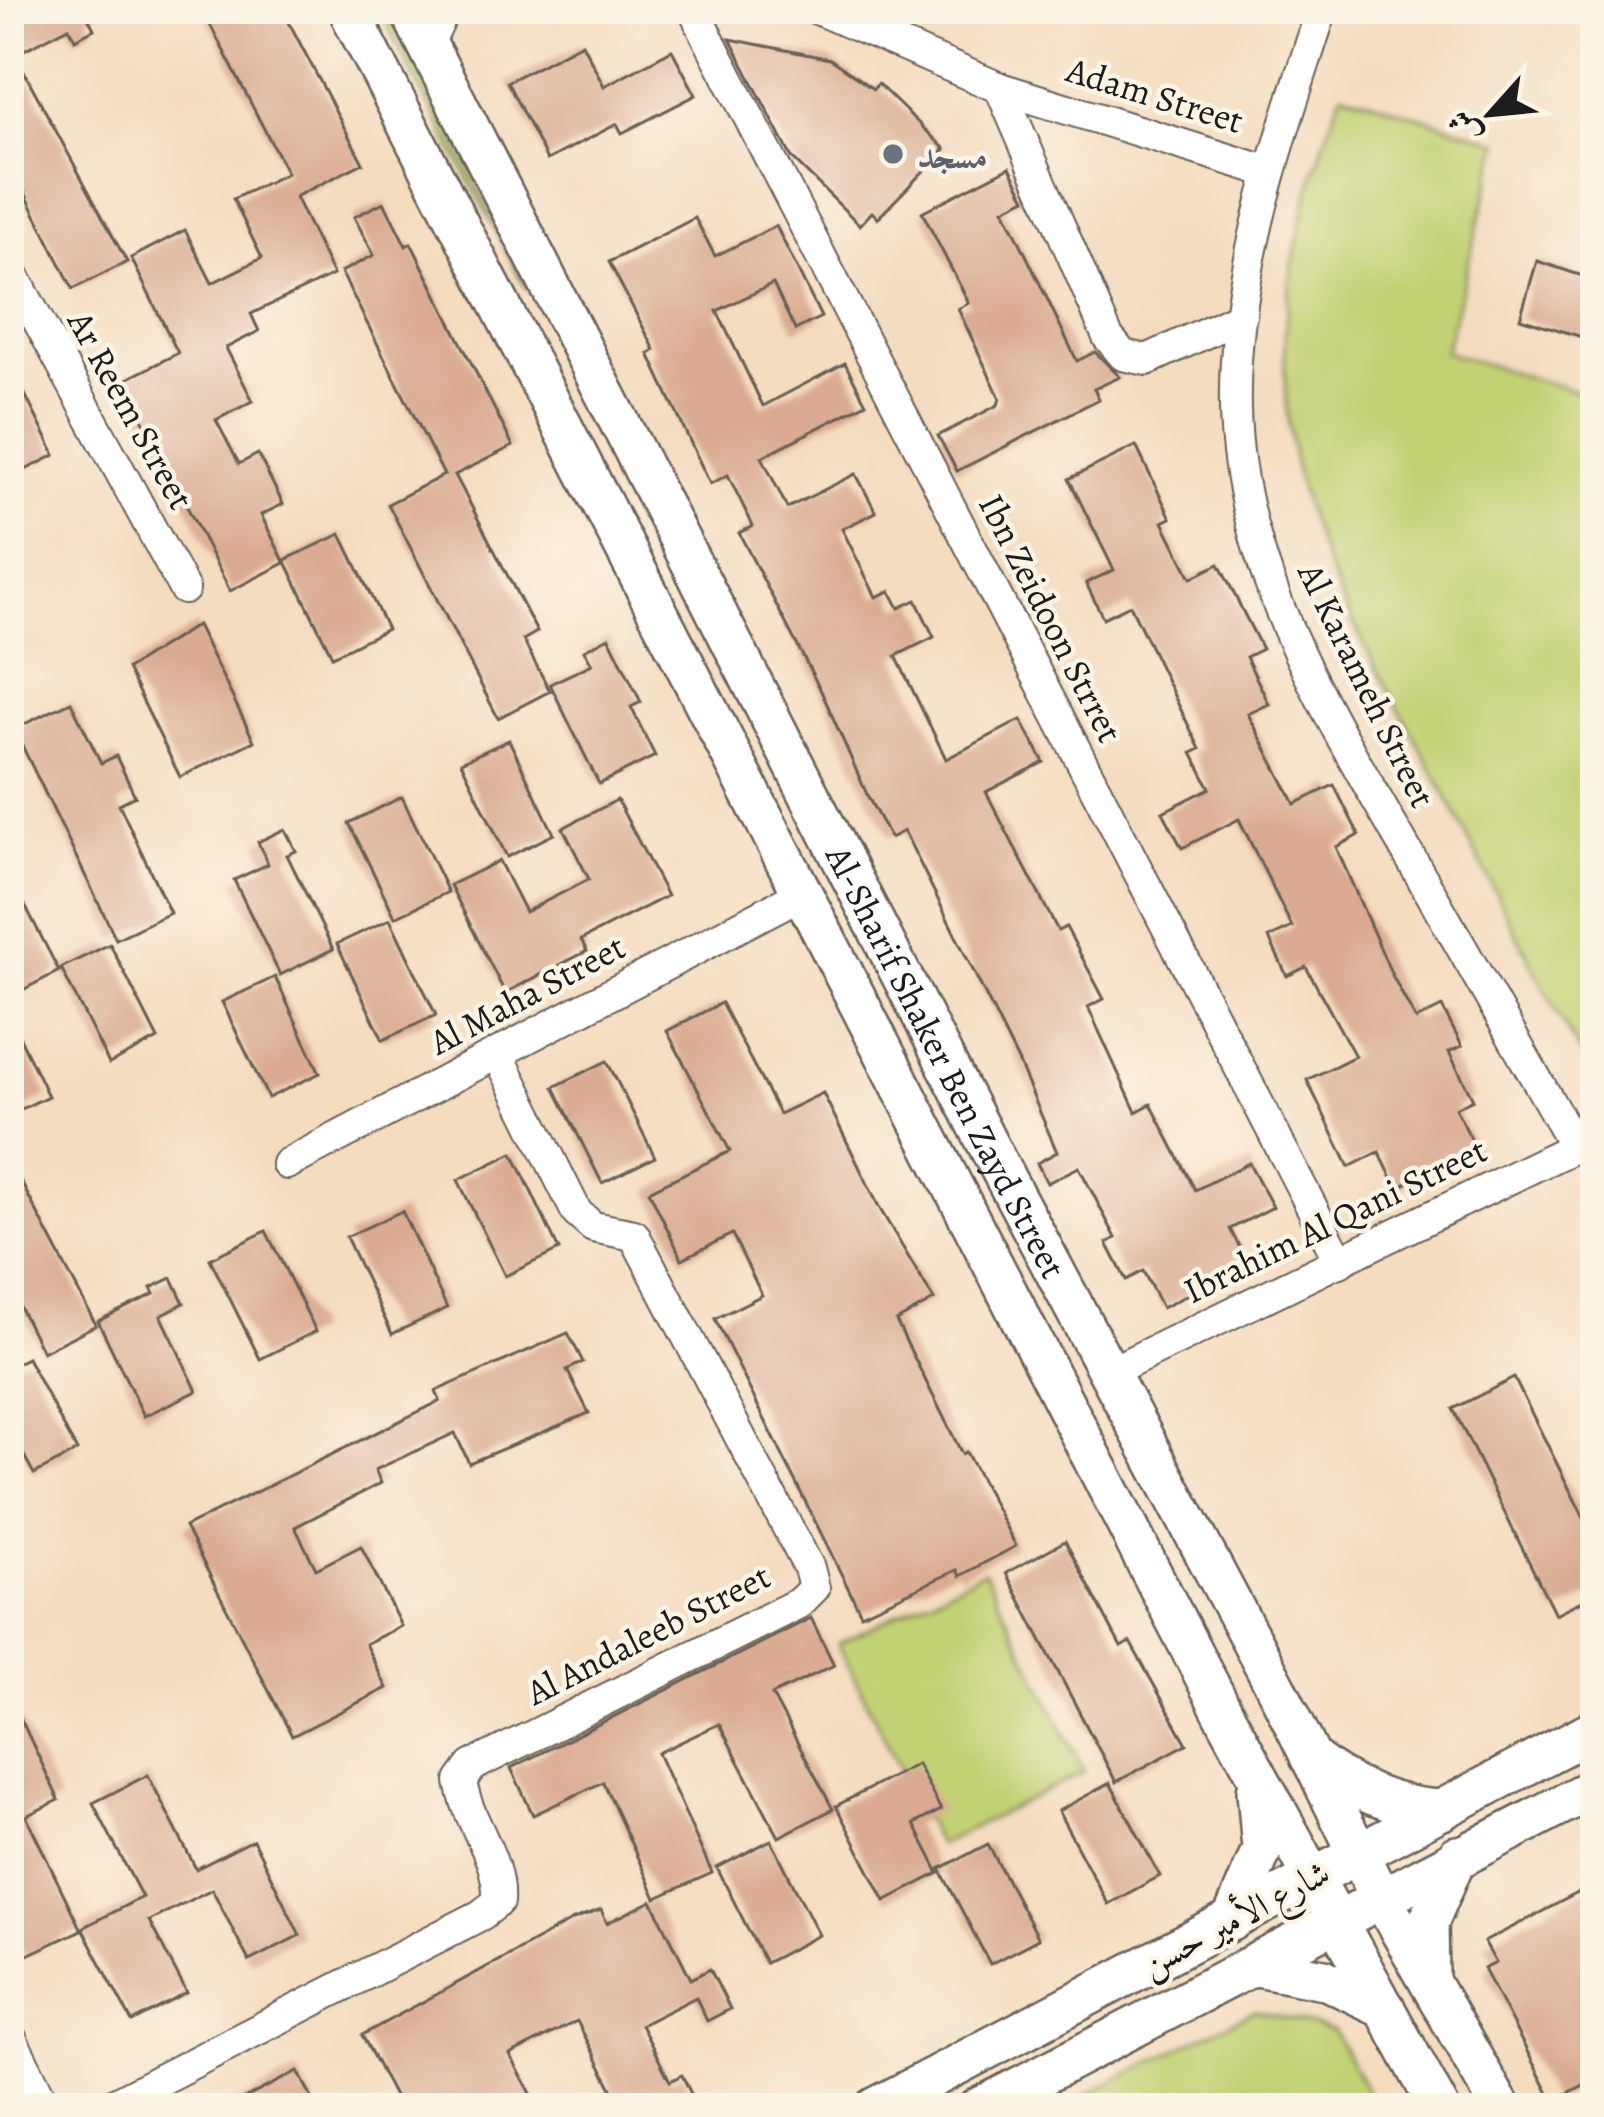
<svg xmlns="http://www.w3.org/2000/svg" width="1604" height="2117" font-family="Alegreya,Amiri,serif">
<rect width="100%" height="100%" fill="#fcf5e5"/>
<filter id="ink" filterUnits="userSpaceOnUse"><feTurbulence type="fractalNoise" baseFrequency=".00833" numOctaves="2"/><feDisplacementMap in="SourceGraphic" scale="24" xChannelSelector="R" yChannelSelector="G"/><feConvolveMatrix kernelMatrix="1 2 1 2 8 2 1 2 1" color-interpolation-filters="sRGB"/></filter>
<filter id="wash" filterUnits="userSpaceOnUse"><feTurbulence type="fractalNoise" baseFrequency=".004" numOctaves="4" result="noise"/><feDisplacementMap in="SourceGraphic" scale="48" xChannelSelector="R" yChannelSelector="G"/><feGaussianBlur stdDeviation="2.7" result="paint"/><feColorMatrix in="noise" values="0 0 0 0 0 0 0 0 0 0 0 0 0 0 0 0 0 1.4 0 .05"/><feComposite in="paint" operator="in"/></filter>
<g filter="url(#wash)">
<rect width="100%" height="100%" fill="#f4dcbf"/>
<g fill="#c2d173" stroke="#6f7648" stroke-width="3">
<path d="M379,9h11l139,280h-3z"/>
<path d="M1342,92l158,50 -55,210 150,45v681c-56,-92 -102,-194 -153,-290 -51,-97 -116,-197 -143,-305 -33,-133 -6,-265 43,-391z"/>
<path d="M984,1571l100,201 -146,73 -100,-201z"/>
<path d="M1254,2010l79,20 43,78h-316z"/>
</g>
<g id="blocks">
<g fill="#daab92">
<path d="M9,9h95l-16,8 6,12 -19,10 -6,-12 -49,25 -11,-23z"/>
<path d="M202,9h80l81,154 -68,34 38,78 -82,39 8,17 -33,17 27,53 -37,19 23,44 19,-10 25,50 -22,11 24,48 -55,28 -107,-210 55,-28 -47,-95 54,-28 27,53 50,-25 -29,-59 54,-26z"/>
<path d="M730,39l100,20 43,30 5,-5 67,65 -67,69 -6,-6 -12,13 -68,-67z"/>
<path d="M582,43l22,43 68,-36 24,45 -74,38 -5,-9 -70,36 -40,-78z"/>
<path d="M9,44l118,218 -54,27 -64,-128z"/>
<path d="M1010,167l16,31 -22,11 73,152 18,-9 25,25 -26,12 5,10 -142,72 -19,-35 60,-31 2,-7 -42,-89 11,-6 -47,-91z"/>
<path d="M384,202l22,44 5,-3 102,203 -58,29 82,157 -14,8 27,51 -52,27 -110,-214 56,-29 -103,-203 33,-17 -20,-38z"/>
<path d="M695,218l20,38 61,-30 45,91 -26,13 -22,-46 -56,27 46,95 82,-43 21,40 -104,54 25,51 69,-34 20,38 -34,17 34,68 14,-6 9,17 17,-8 18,37 -38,19 50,103 75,-39 23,42 -58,30 72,139 8,-4 38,72 -16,8 48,105 15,-8 44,86 54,-27 24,44 -43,22 18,34 -86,45 -19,-37 -17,9 -19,-37 9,-5 -37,-71 -32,16 -10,-20 20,-11 -39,-91 -114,-230 -14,7 -21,-39 -47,-106 -83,-160 14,-7 -25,-51 -18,9 -61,-130 6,-4 -46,-88z"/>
<path d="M1537,261l58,19v61l-75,-23z"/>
<path d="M9,362l46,93 -46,23z"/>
<path d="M1136,446l35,72 -8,4 28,56 28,-14 43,85 -16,8 23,47 -21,10 47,90 39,-19 25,50 -23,12 56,128 24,45 26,-13 20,39 -13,6 24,47 -18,9 21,40 -79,40 -18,-36 -30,15 -42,-87 48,-24 -49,-89 -19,9 -18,-38 23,-11 -53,-108 -57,29 -19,-36 47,-24 -18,-35 8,-4 -70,-144 -27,13 -17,-35 28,-13 -45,-91z"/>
<path d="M341,534l46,95 -55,27 -47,-96z"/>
<path d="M197,625l57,116 -74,36 -53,-108z"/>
<path d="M609,637l32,65 -10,5 24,49 -56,28 -49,-100 42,-20 -8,-14z"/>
<path d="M71,702l30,61 15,-7 19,40 -16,8 51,109 -54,26 -102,-210z"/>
<path d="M509,740l45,94 -47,23 -46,-95z"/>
<path d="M402,797l46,95 -53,25 -46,-94z"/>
<path d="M617,800l50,96 -86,44 6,11 -82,42 -55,-108 49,-24 26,51 64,-33 -26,-51z"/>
<path d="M285,829l11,22 -9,4 46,94 -53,26 -46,-95 34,-16 -10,-22z"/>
<path d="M9,874l50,97 -50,26z"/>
<path d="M390,919l46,96 -53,25 -46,-96z"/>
<path d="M110,944l48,95 -49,25 -48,-96z"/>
<path d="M275,977l45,96 -52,25 -46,-96z"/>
<path d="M721,1003l58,111 44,-21 57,116 54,91 -38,21 66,133 4,-2 50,94 -56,30 -3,-6 -96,44 -146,-295 47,-24 -30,-61 -50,25 -33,-68 81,-40 -63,-120z"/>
<path d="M9,1015l39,81 -39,19z"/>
<path d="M607,1061l48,96 -53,26 -48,-96z"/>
<path d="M513,1153l46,97 -54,26 -47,-96z"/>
<path d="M9,1159l87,166 -54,27 -33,-66z"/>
<path d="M402,1211l45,97 -55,26 -46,-97z"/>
<path d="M266,1231l50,100 -56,28 -50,-100z"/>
<path d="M172,1278l12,25 -23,12 36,76 -53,25 -46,-95 56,-27 -3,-6z"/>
<path d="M568,1333l15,29 -16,8 22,43 -120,50 -14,-30 -80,37 6,13 -86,44 21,42 45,-23 40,80 -36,18 22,44 -95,48 -107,-209 255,-126 -4,-10z"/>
<path d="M27,1358l50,93 -43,23 -25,-46v-61z"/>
<path d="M1514,1378l81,162v54l-40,20 -102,-205z"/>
<path d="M1065,1541l56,106 9,-5 57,102 -71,38 -110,-209z"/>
<path d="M811,1618l23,47 -62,30 61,114 -54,28 -60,-113 -61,29 54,120 -56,25 -53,-116 -70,33 -22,-47z"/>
<path d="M9,1694l50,106 -33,16 55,114 -56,26 -16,-33z"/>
<path d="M917,1764l24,46 -27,14 25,49 -54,28 -49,-95z"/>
<path d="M148,1775l48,94 57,-29 47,95 -51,26 -37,-72 -63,32 38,72 -55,29 -50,-94 60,-31 -49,-94z"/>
<path d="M1110,1783l50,93 -52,28 -50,-93z"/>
<path d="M771,1840l48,95 -54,28 -48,-95z"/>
<path d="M988,1844l50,95 -48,25 -50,-95z"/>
<path d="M1595,1884v195l-42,22 -69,-132 12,-6 -12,-21z"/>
<path d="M652,1901l39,78 19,-10 20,40 -23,12 -11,-24 -55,28 29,56 12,-6 16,33h-76l-45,-87 -67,34 29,53h-139l-38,-73 211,-115 28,-10 6,13z"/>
<path d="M298,2071l19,37h-91z"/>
</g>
</g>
</g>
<g filter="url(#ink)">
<use href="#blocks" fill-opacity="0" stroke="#685f55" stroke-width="3"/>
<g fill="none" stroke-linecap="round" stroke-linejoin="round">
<defs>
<g id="minor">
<path d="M693,9l647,1253"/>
<path d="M817,9l183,79 270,84"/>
<path d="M1322,9c-41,128 -90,263 -87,399 3,165 98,315 178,454 54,95 108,190 162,285"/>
<path d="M428,45l17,-36"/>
<path d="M1000,88l108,249 15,18 24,5 94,-44"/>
<path d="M9,267l175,322"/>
<path d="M287,1164l516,-271"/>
<path d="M1108,1373l487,-236"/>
<path d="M9,2034l37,74"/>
<path d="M105,2108l376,-193 17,-13c3,-45 -30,-77 -37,-121l11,-15 327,-163 15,-15 -5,-20 -175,-333 -41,-8 -16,-14 -79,-159"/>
</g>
<g id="major">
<path d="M348,9l876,1705 215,394"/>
<path id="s1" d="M409,9l585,1148 281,528 98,198 128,225"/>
<path d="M1310,1757c38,31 83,51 132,53"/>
<path d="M1232,1921l30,-72 -5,-58"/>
<path d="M1256,1966l68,13 61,29"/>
<path d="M1429,1976l-1,-53 29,-67"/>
<path d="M875,2108l720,-379"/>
<path d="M979,2108l616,-321"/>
</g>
</defs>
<use href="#minor" stroke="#685f55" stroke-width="34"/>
<use href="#major" stroke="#685f55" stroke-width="44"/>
<use href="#minor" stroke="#fff" stroke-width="30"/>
<use href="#major" stroke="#fff" stroke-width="39"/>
</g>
</g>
<circle fill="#6b7280" stroke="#fcf5e5" stroke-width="4.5" cx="893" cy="154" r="12"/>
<g text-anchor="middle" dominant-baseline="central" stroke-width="9" stroke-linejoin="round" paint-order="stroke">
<g font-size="36" fill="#1c1c1c" stroke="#fcf5e5">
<text transform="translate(1155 95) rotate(17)">Adam Street</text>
<text transform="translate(131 410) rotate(61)">Ar Reem Street</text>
<text transform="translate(1051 618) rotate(63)">Ibn Zeidoon Strret</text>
<text transform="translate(1367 685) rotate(64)">Al Karameh Street</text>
<text transform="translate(527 994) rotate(-28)">Al Maha Street</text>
<text stroke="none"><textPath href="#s1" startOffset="1182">Al-Sharif Shaker Ben Zayd Street</textPath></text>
<text transform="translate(1335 1220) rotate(-26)">Ibrahim Al Qani Street</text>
<text transform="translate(648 1634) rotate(-27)">Al Andaleeb Street</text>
<text transform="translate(1235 1918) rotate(-28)">شارع الأمير حسن</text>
</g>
<g font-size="36" font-weight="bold" fill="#5b616d" stroke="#fcf5e5" text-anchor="start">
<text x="917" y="154">مسجد</text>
</g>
</g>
<rect width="1604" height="2117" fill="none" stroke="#fcf5e5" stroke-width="48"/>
<g transform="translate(1490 114) rotate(243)" stroke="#fcf5e5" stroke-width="9" paint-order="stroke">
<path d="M0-9L21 45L0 30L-21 45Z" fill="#1c1c1c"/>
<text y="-18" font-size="33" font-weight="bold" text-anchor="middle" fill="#1c1c1c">ش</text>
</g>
</svg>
